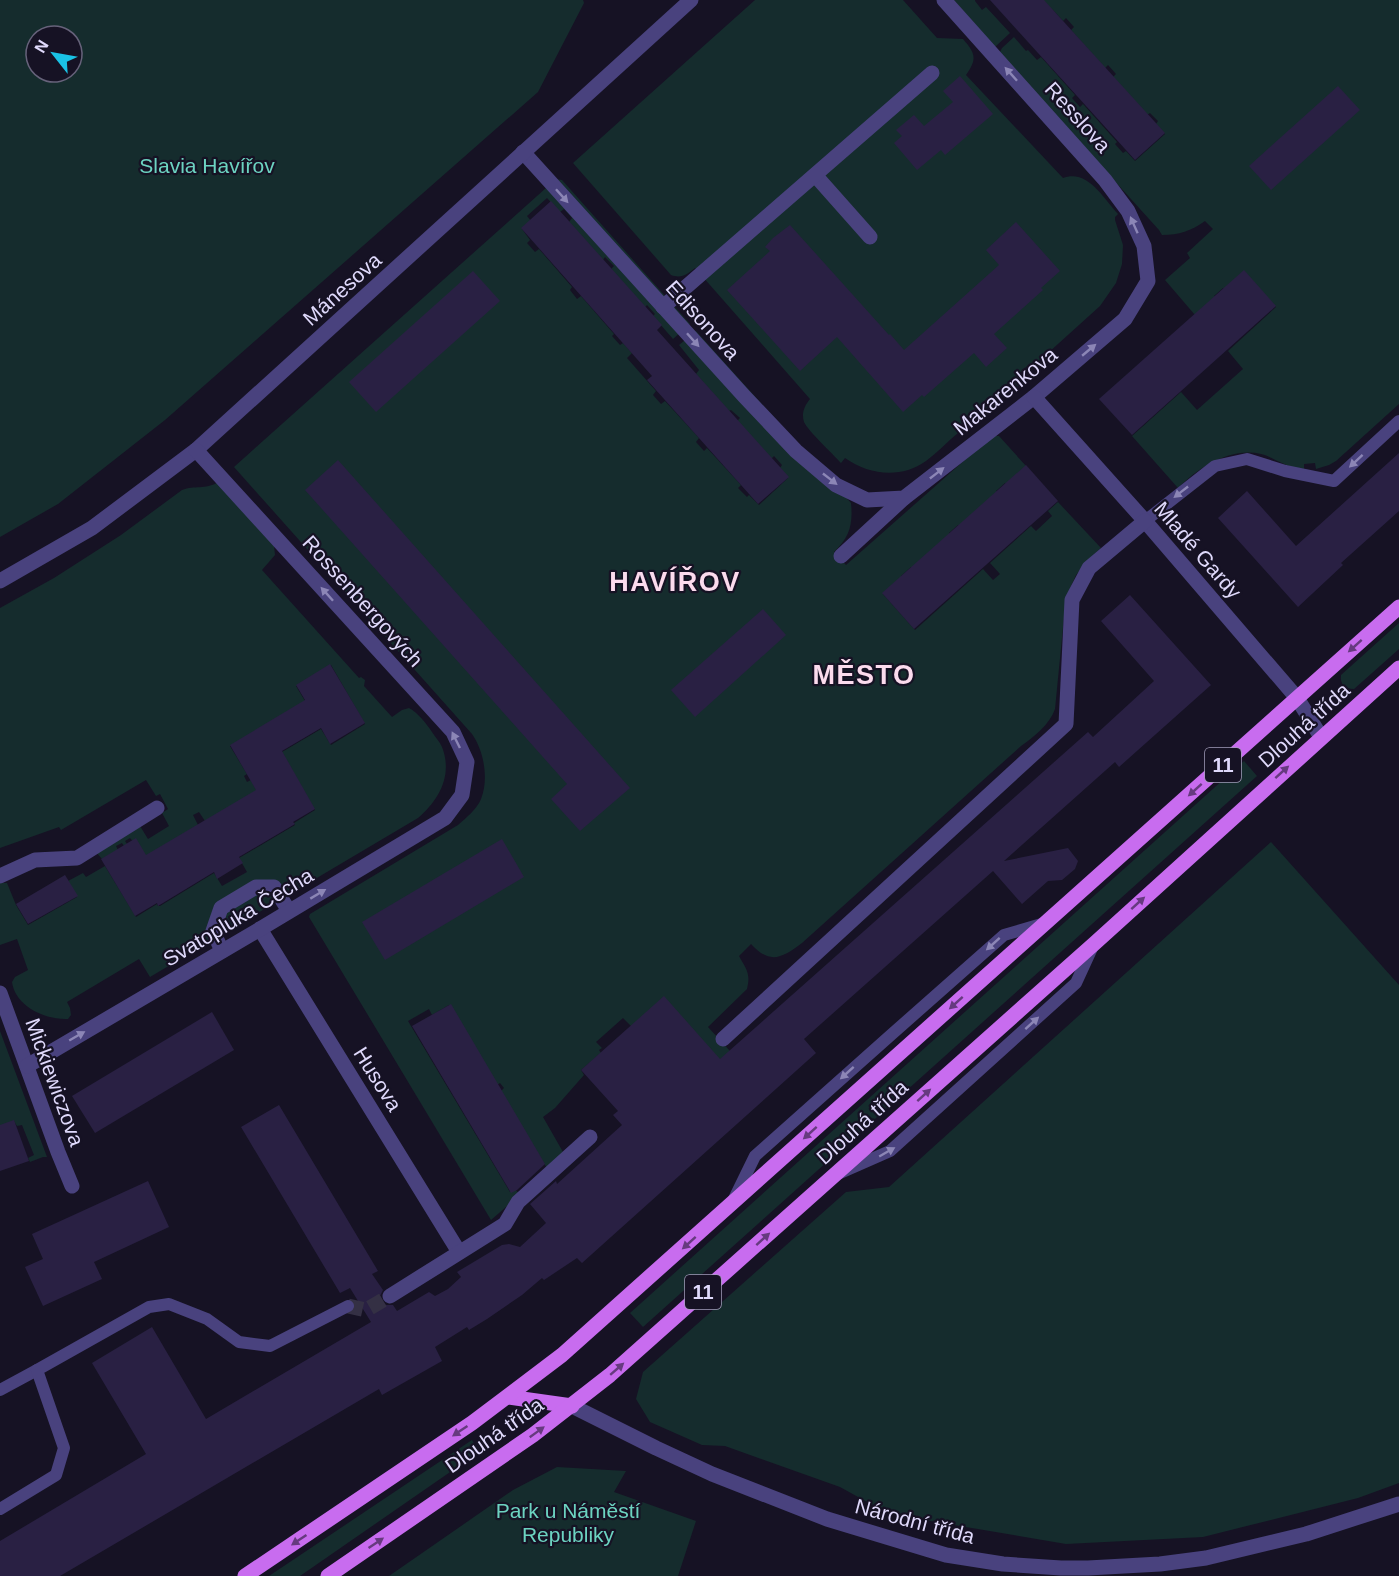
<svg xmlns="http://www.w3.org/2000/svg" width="1399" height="1576" font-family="Helvetica,sans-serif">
<rect width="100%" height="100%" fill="#161224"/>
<g fill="#152c2d" fill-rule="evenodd">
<path d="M0,0h583l1,3 -46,89 -373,328 -107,84 -58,33zM36,36h36v36h-36z"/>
<path d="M755,0h148l34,38 26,1c13,15 14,20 3,36l97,103c25,-9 40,20 55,36l-3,3v3l8,25 -1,19 -6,19 -16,23 -73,66 -1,8 -15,12 -5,-1c-16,14 -32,28 -48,42 -11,9 -21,20 -32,28 -25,18 -57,14 -81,-3l-4,5c-8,-9 -33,-32 -37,-41 -3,-9 1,-17 6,-23l-115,-131c-8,6 -13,11 -24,7l-98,-112z"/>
<path d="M954,0h21v1l7,9 4,-3 24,26 -14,13h-2z"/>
<path d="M1040,0h359v404l-63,57 -7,4 -13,4 -1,-6 -11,1v5c-7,-1 -15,-2 -22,-6 -7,-3 -13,-7 -21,-9 -31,-7 -63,14 -83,34l-46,-52 49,-44 16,18 46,-41 -15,-18 48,-44 -32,-35 -20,17 -1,-1 -9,8 1,1 -20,18 -30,-35 25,-22 -3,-5 26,-24 -8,-8c-14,10 -26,14 -43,14l-3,-5 -105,-116 -54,-62 2,-4 12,-11 12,14 2,-1 9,10 4,-3 34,38 -3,3 8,9 3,-3 34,38 -2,2 8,9 3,-2 9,10 30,-27 -9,-10 2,-3 -8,-8 -3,2 -34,-38 3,-3 -8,-9 -3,3 -34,-38 3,-3 -8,-9 -3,3 -9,-10z"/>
<path d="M556,179l6,1 128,144 -17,15 -20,-23 2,-2 -8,-9 -2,2 -34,-38 3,-3 -9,-9 -2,3 -34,-38 3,-4 -8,-9 -4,3 -13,-14 -20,18 4,5 -9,8 8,11 -3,3 8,9 4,-3 33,38 -2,3 7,9 4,-3 33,38 -2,2 8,9 3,-2 9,10 -5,5 29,33 -3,4 8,9 4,-3 34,37 -3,4 8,9 3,-3 34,37 -3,3 9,9 2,-2 10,10 29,-27 -8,-10 2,-3 -8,-9 -3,3 -34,-38 3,-3 -9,-8 -2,1 -33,-37 3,-4 -20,-25 17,-14 155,172c2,21 -1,34 -17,49l12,13 146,-129h7l27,30 -20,18 -1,-1 -9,8 1,1 -37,34 -2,-1 -9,8 1,1 -38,34 -1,-1 -10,9v1l-18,17 32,36 68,-61 10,11 7,-6 -10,-11 41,-37 5,5 16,-15 -4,-5 10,-9 43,46 -12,11 -13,16 -10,22 -11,112c-5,15 -21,28 -34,37l-219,197c-20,15 -32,22 -51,1l-12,12c7,13 12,17 8,33l-39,38 22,24 -9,9 -90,-34 -8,-8 -27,24 6,6 -3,2 2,3 -20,17 3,5 -29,33 -12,9 20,35 -15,18 -47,-79 3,-3 -4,-5 -3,2 -48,-80 -17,10 -3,-6 -21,12 102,171 5,-3 5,6 -29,25 -182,-303 1,-3 148,-89c8,-7 19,-16 23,-26 8,-20 3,-48 -9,-65l-238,-267z"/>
<path d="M219,482l55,64 1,9 -13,15 97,108 2,-1 4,3 -1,6 28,31 10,-7 7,-2c9,5 17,15 23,24 3,5 8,10 10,15 11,28 -3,53 -24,71l-268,159 -11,-18 -72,43 3,6 1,7 -3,4c-23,1 -53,-13 -56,-37l3,-5 13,-7 -11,-31 -17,6v-62h7l9,22 12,20 49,-28 -9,-16 15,-8 3,4 19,-11 31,51 21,-13 1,2h2l54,-33 8,13 25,-14 -8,-14 56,-33 -1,-2 21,-13 -33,-58 39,-23 10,16 34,-21 -34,-59 -35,21 9,15 -75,45 17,28 -3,2 3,6 4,-2 6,11 -52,30 -6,-9 -6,3 5,10 -52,31 -16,-18 -5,3 2,3 -3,2 -2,-3 -6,3 2,4 -16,9 -6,-7 44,-26 8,13 21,-13 -7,-13 6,-4 -8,-15 -4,2 -10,-16 -85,50 -2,-3 -59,21v-240l54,-30 67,-43 61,-45c13,-5 22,0 37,-8z"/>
<path d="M1399,623v26l-45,40c-10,0 -14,-5 -13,-14z"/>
<path d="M1244,761l13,15 -614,551 -13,-14z"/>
<path d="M1271,842l128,143v498l-41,15 -155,39 -137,7 -177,-30 -49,-27 -115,-41 -23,-1 -52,-23 -14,-23 7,-27 203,-180 43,-5z"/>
<path d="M0,1031l47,126h-4l-13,5 -2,-4 6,-3 -12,-30 -5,1 -3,-5 -14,5z"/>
<path d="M472,1440l7,12 -179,124h-31z"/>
<path d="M557,1467l69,4 -12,21 82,29 -18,55h-289l124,-86z"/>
</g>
<g fill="#292043">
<path d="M990,0h54l121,133 -30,27z"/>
<path d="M960,76l33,38 -48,41 -4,-5 -24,20 -23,-27 8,-7 -6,-6 18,-15 10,11 29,-24 -10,-11z"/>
<path d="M1338,86l22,24 -89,80 -22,-24z"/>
<path d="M551,201l111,124 -5,5 132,147 -31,27 -111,-124 5,-4 -131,-148z"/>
<path d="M1016,222l44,49 -19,17 2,2 -49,44 13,14 -21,19 -12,-14 -50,44 -2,-2 -19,17 -66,-75 -37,34 -73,-81 43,-39 -5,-4 8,-9 17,-13 99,110 1,-1 14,16 95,-85 -13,-15z"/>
<path d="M1244,270l32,36 -144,129 -33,-36z"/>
<path d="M473,271l27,30 -124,111 -27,-30z"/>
<path d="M1399,453v58l-58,52 2,2 -45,42 -80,-89 29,-27 49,55z"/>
<path d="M338,460l292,328 -50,43 -29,-32 16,-15 -262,-294z"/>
<path d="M1026,465l32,36 -144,128 -32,-36z"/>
<path d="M1130,595l81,90 -92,82 -4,-5 -111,99 64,-13 10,13 -3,8 -13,11 -14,1 -26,23 -29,-33 -189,168 12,14 -234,210 -5,-5 -33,22 -2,-2 -20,17 -35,24 -18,11 -2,-3 -32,20 7,14 -60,34 -3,-6 -319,187h-60v-35l146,-87 -54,-91 60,-36 54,92 165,-97 -21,-34 -10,5 -99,-166 38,-22 99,166 -6,3 11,16 -3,6 1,5 5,4h7l4,6 32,-19 6,4 13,-7 13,-12 -4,-5 45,-27 7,-1 11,3 26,-24 -16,-19 26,-23 1,3 65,-59 -9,-10 5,-4 -37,-41 83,-74 56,63 368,-327 5,5 61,-56 -53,-60z"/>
<path d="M763,609l23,26 -91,82 -24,-27z"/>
<path d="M330,664l35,59 -35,21 -9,-16 -39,23 33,58 -22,13 2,2 -56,33 4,6 -26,16 -3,-7 -56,34 -1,-3 -22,13 -34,-57 35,-21 10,17 110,-65 -26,-45 75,-45 -9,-15z"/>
<path d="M502,839l22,38 -139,83 -23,-38z"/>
<path d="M65,875l13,21 -50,28 -12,-20z"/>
<path d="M451,1004l94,160 -28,26 -6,3 -99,-167z"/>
<path d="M212,1012l22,38 -139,83 -23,-37z"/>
<path d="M14,1120l15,41 -29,10v-46z"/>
<path d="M148,1181l21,46 -75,35 8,17 -59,27 -18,-39 18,-8 -11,-25z"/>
</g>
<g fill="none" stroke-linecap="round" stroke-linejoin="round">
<path stroke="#343044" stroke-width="15" stroke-dasharray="15 8" stroke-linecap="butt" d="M348,1306l18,4 24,-14"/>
<g stroke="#49427e" stroke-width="12">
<path d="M1145,521l70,-55 32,-7 38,12 49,10 65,-60"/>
<path d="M840,1173l50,-22 186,-168 17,-37"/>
<path d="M734,1199l21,-43 137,-122 112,-99 41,-12"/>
<path d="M0,1390l37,-20"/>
<path d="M0,1509l56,-34 8,-27 -27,-78 112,-63 20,-3 38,15 32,23 31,4 78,-40"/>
</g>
<g stroke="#49427e" stroke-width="15">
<path d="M523,152l221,244 52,55 40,34 31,15 37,-2 130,-101 91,-78 23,-38 -4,-35 -16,-35 -23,-31 -161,-180"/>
<path d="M815,175l55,62"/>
<path d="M663,307l269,-234"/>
<path d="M1034,397l111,124 152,177 24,39"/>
<path d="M841,556l63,-58"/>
<path d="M0,581l92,-53 104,-78 495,-450"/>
<path d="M0,876l35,-16 42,-2 80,-50"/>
<path d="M260,929l199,323"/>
<path d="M222,951l-9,-20 8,-23 35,-21h18l15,24"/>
<path d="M0,993l58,159 14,34"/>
<path d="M723,1039l343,-315 6,-124 17,-32 56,-47"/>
<path d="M27,1066l233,-137 185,-111 17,-23 5,-33 -14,-30 -257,-282"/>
<path d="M390,1296l115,-72 13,-22 72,-65"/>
<path d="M572,1406l84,42 56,26 115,45 119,36 57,9 58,4h27l72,-4 46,-6 100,-24 93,-30"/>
</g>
<g stroke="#c86cef" stroke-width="15">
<path d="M508,1397l64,9"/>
<path d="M245,1576l227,-153 90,-68 837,-748"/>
<path d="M328,1576l205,-141 77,-60 485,-432 304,-275"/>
</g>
</g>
<defs><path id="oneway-solid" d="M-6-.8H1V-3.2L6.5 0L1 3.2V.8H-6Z" transform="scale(1.5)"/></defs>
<g fill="#8c86b6">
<use href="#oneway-solid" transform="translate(1011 74) rotate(-132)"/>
<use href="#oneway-solid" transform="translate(562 196) rotate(48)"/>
<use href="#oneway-solid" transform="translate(1134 225) rotate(-114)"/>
<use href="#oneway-solid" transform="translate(693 340) rotate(48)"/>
<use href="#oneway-solid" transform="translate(1089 350) rotate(-40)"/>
<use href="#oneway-solid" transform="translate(1356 461) rotate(137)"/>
<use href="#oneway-solid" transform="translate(937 473) rotate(-38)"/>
<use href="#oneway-solid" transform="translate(830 479) rotate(38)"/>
<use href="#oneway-solid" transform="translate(1181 492) rotate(142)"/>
<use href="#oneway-solid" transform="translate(327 594) rotate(-132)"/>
<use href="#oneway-solid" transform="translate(456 740) rotate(-116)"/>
<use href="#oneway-solid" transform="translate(318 894) rotate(-31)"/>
<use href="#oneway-solid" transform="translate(993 944) rotate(138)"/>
<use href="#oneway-solid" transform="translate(1032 1023) rotate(-42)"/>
<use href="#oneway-solid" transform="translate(77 1036) rotate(-30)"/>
<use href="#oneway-solid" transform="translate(847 1073) rotate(138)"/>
<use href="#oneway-solid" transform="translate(887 1152) rotate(-30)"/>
</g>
<g fill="#663a7f">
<use href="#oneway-solid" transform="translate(1355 646) rotate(138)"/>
<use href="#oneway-solid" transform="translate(1282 772) rotate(-42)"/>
<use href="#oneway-solid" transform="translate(1195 790) rotate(138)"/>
<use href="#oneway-solid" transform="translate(1138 903) rotate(-42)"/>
<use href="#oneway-solid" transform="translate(956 1003) rotate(138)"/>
<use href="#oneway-solid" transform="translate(924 1095) rotate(-42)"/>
<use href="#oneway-solid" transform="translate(810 1133) rotate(138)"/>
<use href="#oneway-solid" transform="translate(763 1239) rotate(-42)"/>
<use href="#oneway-solid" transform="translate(689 1243) rotate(138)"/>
<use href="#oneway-solid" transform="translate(617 1369) rotate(-41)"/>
<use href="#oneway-solid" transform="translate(460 1431) rotate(146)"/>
<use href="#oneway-solid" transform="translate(537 1432) rotate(-36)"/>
<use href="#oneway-solid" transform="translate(299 1540) rotate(146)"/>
<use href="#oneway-solid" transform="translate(376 1543) rotate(-34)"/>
</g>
<g text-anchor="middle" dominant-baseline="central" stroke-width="4.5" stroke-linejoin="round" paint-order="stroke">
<g fill="#161224" stroke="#a39dba" stroke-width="1.5">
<rect x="1205" y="748" width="36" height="34" rx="4.5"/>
<rect x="685" y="1275" width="36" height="34" rx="4.5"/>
</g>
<g font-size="20" font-weight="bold" fill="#dfd9fb">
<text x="1223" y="765">11</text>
<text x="703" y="1292">11</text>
</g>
<g font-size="21" fill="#dfd9fb" stroke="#161224">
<text transform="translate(1078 117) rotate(48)">Resslova</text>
<text transform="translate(342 289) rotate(-42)">Mánesova</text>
<text transform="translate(703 320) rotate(48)">Edisonova</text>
<text transform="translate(1005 391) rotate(-39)">Makarenkova</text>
<text transform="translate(1198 550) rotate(49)">Mladé Gardy</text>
<text transform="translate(363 601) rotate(48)">Rossenbergových</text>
<text transform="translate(1304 725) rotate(-42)">Dlouhá třída</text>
<text transform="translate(238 917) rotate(-31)">Svatopluka Čecha</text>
<text transform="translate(378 1079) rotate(58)">Husova</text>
<text transform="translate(55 1082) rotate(70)">Mickiewiczova</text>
<text transform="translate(862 1122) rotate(-42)">Dlouhá třída</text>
<text transform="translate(494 1435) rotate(-35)">Dlouhá třída</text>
<text transform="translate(915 1521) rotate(15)">Národní třída</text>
</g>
<g font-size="21" fill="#6cd3c1" stroke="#161224">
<text x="207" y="165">Slavia Havířov</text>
<text x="568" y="1510">Park u Náměstí<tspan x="568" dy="24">Republiky</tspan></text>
</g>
<g font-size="27" font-weight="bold" letter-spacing="1.5" fill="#fbdbed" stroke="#161224">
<text x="675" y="582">HAVÍŘOV</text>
<text x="864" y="675">MĚSTO</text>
</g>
</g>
<g transform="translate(54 54) rotate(301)"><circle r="28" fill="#161224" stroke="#66627a" stroke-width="1.5"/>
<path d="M0-4.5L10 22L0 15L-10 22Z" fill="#1ac2e5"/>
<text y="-9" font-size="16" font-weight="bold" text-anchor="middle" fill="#dfd9fb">N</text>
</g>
</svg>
